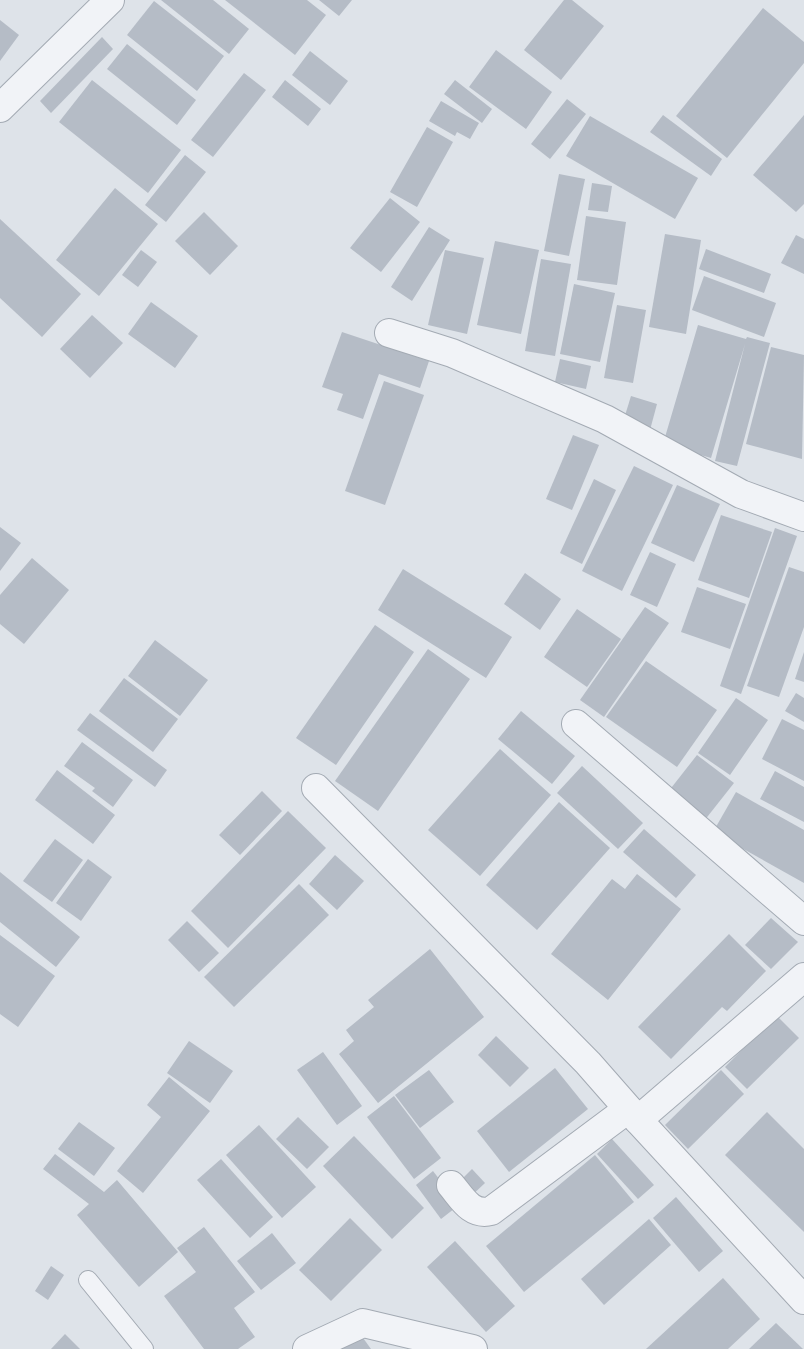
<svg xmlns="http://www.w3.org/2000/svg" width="804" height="1349" font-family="Signika,sans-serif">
<rect width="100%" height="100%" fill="#dee3e9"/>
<g fill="#b5bcc6">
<path d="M161,0h52l36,29 -20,25z"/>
<path d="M225,0h82l19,15 -31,40z"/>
<path d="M319,0h33l-13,16z"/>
<path d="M564,0h8l32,26 -43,54 -37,-30z"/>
<path d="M154,1l70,55 -27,35 -70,-56z"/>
<path d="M763,8l41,34v21l-77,95 -51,-42z"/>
<path d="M0,20l19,15 -19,26z"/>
<path d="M102,37l11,12 -62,64 -11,-12z"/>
<path d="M127,44l69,56 -19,25 -70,-56z"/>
<path d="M496,50l56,42 -26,37 -57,-42z"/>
<path d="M310,51l38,30 -18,24 -38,-30z"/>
<path d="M244,73l22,17 -53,67 -22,-17z"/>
<path d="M92,80l89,70 -33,43 -89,-71z"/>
<path d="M285,80l36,29 -13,17 -36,-29z"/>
<path d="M455,80l37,29 -10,14 -38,-29z"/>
<path d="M567,99l19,15 -36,45 -19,-15z"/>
<path d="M441,101l38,22 -9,16 -13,-7 -2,4 -26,-15z"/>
<path d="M663,115l59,44 -11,17 -61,-44z"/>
<path d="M804,115v89l-8,8 -43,-37z"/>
<path d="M590,116l108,62 -23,41 -109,-63z"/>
<path d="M427,127l26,15 -36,65 -27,-15z"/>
<path d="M185,155l21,17 -40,50 -21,-17z"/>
<path d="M559,174l26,5 -16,77 -25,-5z"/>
<path d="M592,183l20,3 -4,26 -20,-2z"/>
<path d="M115,188l43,36 -59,72 -43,-36z"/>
<path d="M390,198l30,24 -39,50 -31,-24z"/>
<path d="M204,212l34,34 -28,29 -35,-34z"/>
<path d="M586,216l40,6 -9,63 -40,-5z"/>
<path d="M0,219l81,75 -39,43 -42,-39z"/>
<path d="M429,227l21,13 -38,61 -21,-14z"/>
<path d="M665,234l36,6 -15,94 -37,-7z"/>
<path d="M796,235l8,4v35l-23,-11z"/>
<path d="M495,241l44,9 -18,84 -44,-9z"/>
<path d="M706,249l65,25 -7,19 -65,-24z"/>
<path d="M141,250l16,12 -19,25 -16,-12z"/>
<path d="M445,250l39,8 -17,76 -39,-9z"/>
<path d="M541,259l30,5 -16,92 -30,-5z"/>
<path d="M704,276l72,27 -12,34 -72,-27z"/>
<path d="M574,284l41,9 -15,69 -40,-8z"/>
<path d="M151,302l47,34 -23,32 -47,-34z"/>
<path d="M617,305l29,5 -13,73 -29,-5z"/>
<path d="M92,315l31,28 -33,35 -30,-29z"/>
<path d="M698,325l48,14 1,-2 23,6 -33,123 -22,-5 30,-117 -34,114 -48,-14z"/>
<path d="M342,332l87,29 -9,27 -41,-14 -16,45 -26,-9 6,-16 -21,-7z"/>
<path d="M771,347l33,8 -2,104 -56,-15z"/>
<path d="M560,359l31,7 -5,23 -31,-7z"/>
<path d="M384,381l40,14 -39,110 -40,-14z"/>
<path d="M631,396l26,8 -7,26 -27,-8z"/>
<path d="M573,435l26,10 -27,65 -26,-11z"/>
<path d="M634,466l39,19 -51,106 -40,-20z"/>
<path d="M594,479l22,11 -34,74 -22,-11z"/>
<path d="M677,485l43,19 -26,58 -43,-19z"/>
<path d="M721,515l51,17 -23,66 -51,-18z"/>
<path d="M0,527l21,16 -21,28z"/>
<path d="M775,528l22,8 -56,158 -21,-8z"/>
<path d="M650,552l26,12 -19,43 -27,-12z"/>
<path d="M32,558l37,32 -45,54 -24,-20v-29z"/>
<path d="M789,567l15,5v55l-25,70 -32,-11z"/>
<path d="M403,569l109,68 -26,41 -108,-68z"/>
<path d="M525,573l36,26 -21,31 -36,-26z"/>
<path d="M697,587l49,17 -16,45 -49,-17z"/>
<path d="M645,607l24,16 -65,94 -24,-17z"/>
<path d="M577,609l44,30 -34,48 -43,-30z"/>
<path d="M375,625l39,27 -78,113 -40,-27z"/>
<path d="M155,640l53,40 -28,36 -52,-40z"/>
<path d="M428,649l42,30 -92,132 -43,-30z"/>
<path d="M804,652v30l-9,-3z"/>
<path d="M646,661l71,49 -40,57 -71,-50z"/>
<path d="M124,678l54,41 -25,33 -54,-41z"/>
<path d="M796,693l8,5v24l-19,-11z"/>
<path d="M736,698l32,22 -38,55 -32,-22z"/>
<path d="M521,711l54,45 -23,28 -54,-45z"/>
<path d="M90,713l77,57 -12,17 -78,-57z"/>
<path d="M782,719l22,11v51l-42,-22z"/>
<path d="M82,742l51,38 -20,27 -21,-16 3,-3 -31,-22z"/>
<path d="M500,749l51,46 -71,81 -52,-46z"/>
<path d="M697,755l37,28 -30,38 -36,-29z"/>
<path d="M582,766l61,57 -25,26 -61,-56z"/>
<path d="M57,770l58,45 -22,29 -58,-44z"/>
<path d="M775,771l29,16v35l-44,-23z"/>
<path d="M262,791l20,20 -42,44 -21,-20z"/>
<path d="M736,792l68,38v53l-91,-51z"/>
<path d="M559,802l51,46 -73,82 -51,-45z"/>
<path d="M288,811l38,37 -98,100 -37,-37z"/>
<path d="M644,829l52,46 -20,23 -53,-46z"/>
<path d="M55,839l28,21 -31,42 -29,-21z"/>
<path d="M335,855l29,26 -27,29 -28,-26z"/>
<path d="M88,859l24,18 -31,44 -25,-18z"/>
<path d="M0,872l80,65 -24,30 -56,-45z"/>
<path d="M637,874l44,35 -73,91 -57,-46 61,-75 13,10z"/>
<path d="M299,884l30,31 -95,92 -30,-30z"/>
<path d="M771,918l27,24 -27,27 -26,-24z"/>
<path d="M187,921l32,32 -20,19 -31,-32z"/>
<path d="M729,934l37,37 -39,40 -5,-4 -51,52 -33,-32z"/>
<path d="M0,935l55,41 -37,51 -18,-13z"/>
<path d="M430,949l54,68 -106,86 -39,-49 15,-13 -8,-11 28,-23 -6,-7z"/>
<path d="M776,1015l23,23 -52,51 -22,-22z"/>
<path d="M496,1036l33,32 -19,19 -32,-32z"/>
<path d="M189,1041l44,30 -23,32 -43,-30z"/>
<path d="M323,1052l39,54 -25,19 -40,-55z"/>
<path d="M555,1068l33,41 -79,63 -32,-41z"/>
<path d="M429,1070l25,32 -34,26 -25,-33z"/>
<path d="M721,1070l23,24 -56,55 -23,-24z"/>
<path d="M169,1077l41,34 -67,82 -26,-22 44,-54 -14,-12z"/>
<path d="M394,1096l47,62 -27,21 -47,-62z"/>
<path d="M767,1112l37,37v83l-79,-77z"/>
<path d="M298,1117l31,30 -22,22 -31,-30z"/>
<path d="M79,1122l36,26 -21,28 -36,-27z"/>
<path d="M259,1125l57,62 -34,31 -56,-63z"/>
<path d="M354,1136l70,72 -32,31 -69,-73z"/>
<path d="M612,1139l42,46 -16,14 -41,-45z"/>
<path d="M55,1154l49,38 13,-12 61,72 -39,35 -62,-72 12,-11 -46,-35z"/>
<path d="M595,1155l39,47 -110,90 -38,-46z"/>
<path d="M221,1159l52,58 -23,21 -53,-58z"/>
<path d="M472,1169l13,14 -16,15 -12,-14z"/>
<path d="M433,1171l26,34 -18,14 -25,-34z"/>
<path d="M676,1197l47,54 -24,21 -46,-54z"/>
<path d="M350,1218l32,32 -51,51 -32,-31z"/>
<path d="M649,1219l22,26 -67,60 -23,-26z"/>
<path d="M204,1227l51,65 -21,16 21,29 -17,12h-34l-40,-53 32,-24 -19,-24z"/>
<path d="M272,1233l24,30 -35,27 -24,-29z"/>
<path d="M455,1241l60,65 -29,26 -59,-65z"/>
<path d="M51,1266l13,9 -16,25 -13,-9z"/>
<path d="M723,1278l37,41 -32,30h-82z"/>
<path d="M776,1323l27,26h-54z"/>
<path d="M358,1331l13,18h-38z"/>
<path d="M65,1334l15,15h-29z"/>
</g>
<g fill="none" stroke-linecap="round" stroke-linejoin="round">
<defs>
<path id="service" d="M88,1280l56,69"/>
<g id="minor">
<path d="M0,108l110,-108"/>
<path d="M389,333l63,20 153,66 136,75 63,23"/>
<path d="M576,724l228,197"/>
<path d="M316,788l272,275 50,57 166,180"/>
<path d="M638,1120l166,-143"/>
<path d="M451,1185c11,13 20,31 40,26l137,-102"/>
<path d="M307,1349l56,-26 110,26"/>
</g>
</defs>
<use href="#service" stroke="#a3aab3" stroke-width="20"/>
<use href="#minor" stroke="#a3aab3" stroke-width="30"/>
<use href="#service" stroke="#f1f3f7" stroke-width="18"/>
<use href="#minor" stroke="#f1f3f7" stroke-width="28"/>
</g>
</svg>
